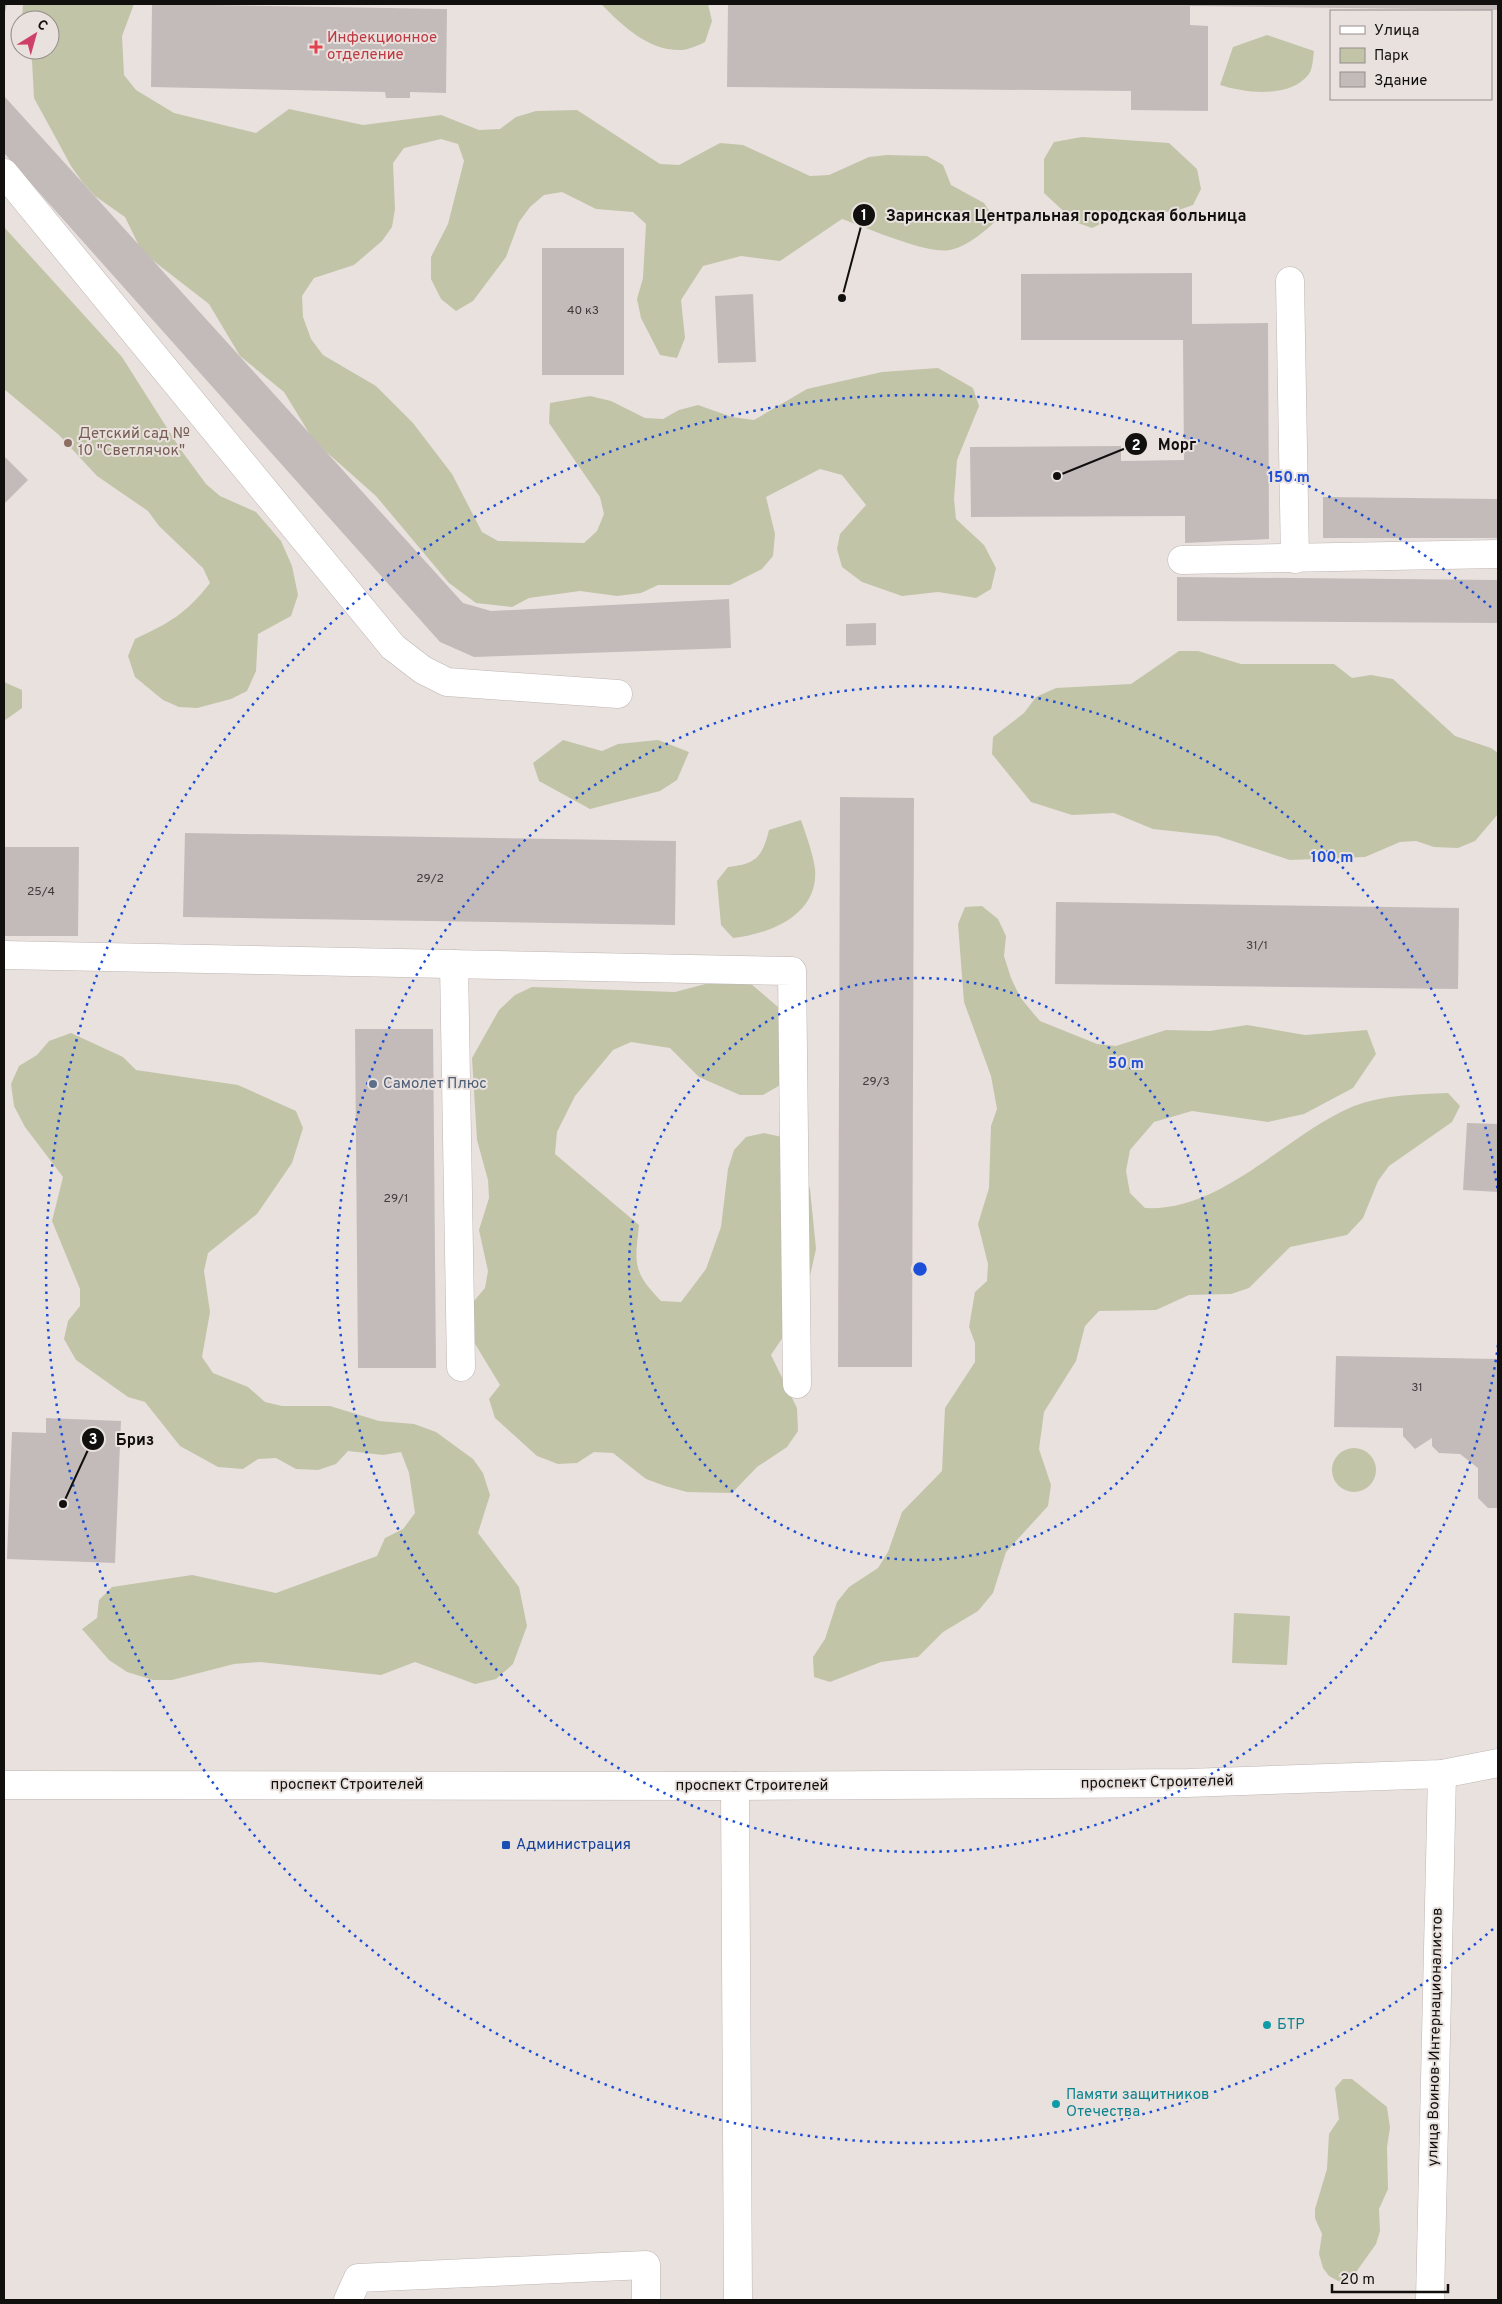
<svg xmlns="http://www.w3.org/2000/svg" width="1502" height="2304" font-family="Overpass,sans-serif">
<rect width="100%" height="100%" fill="#e9e1de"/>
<g fill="#c2c4a8">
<path d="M23,4h111l-12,32 2,39 12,15 38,23 82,20 33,-24 74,16 78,-10 38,15 21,-1 16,-12 20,-6 41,-1 83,54 19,1 41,-22 23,2 67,31 19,-1 40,-18 18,-2 40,1 16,9 8,20 33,18 12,18c-12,11 -30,26 -46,29 -22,5 -85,-23 -108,-31l-62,42 -39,-5 -38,10 -22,34 4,38 -8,20 -17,-3 -19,-37 -4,-19 6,-21 3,-54 -13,-12 -37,-3 -34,-17 -18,3 -14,12 -11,15 -13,35 -33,44 -17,10 -15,-12 -10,-20v-22l17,-33 16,-63 -6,-17 -17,-5 -37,9 -11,15 2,46 -3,18 -10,14 -28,24 -40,13 -12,18 1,21 8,22 12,16 53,31 37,37 39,51 30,58 16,9 86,2 13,-12 7,-17 -4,-17 -51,-74 1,-20 40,-7 21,5 34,17 18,1 16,-9 19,-5 34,12 22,3 53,-31 75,-17 56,-4 35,20 6,18 -22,54 -3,39 2,20 28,26 12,23 -5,21 -15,9 -38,-6 -36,4 -40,-14 -20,-15 -5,-18 3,-15 26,-29 -24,-30 -22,-6 -54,28 9,37 -2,22 -11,13 -32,16h-72l-17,8 -24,3 -37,-5 -51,7 -17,9 -36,-4 -27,-20 -73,-87 -62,-55 -30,-49 -44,-36 -31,-52 -67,-52 -17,-35 -30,-21 -12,-13 -12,-17 -37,-68 -2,-37 -3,-11h21v-30h-28z"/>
<path d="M601,4h107l4,17 -7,21c-6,3 -15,7 -22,8 -34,2 -60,-24 -82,-46z"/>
<path d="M1267,35l47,16c-1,6 -1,17 -5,23 -19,25 -64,19 -89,11l13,-38z"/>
<path d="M1082,137l87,6 28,26 4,20 -8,16 -20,7 -45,-1 -36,17 -17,-6 -31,-29v-34l10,-17z"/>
<path d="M4,227l118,130 59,93 25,34 14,12 36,16 25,29 11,25 6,29 -7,21 -33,18 -2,37 -9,20 -16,8 -34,9 -18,-1 -16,-7 -28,-23 -7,-21 7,-17c34,-16 51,-25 75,-56l-7,-15 -44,-42 -11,-15 -51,-35 -38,-41 -55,-46z"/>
<path d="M1179,651h19l43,13h93l18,14 19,-3 22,4 62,57 36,12 7,5v61l-23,27 -17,7 -24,-1 -18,-6 -16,1 -35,15 -75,3 -73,-24 -64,-7 -39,-16 -42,2 -41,-13 -39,-48 1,-17 31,-24 12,-16 20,-9 75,-4z"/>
<path d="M4,682l18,8v18l-18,13z"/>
<path d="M563,740l39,11 16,-7 40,-4 31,12 -12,28 -17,11 -70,18 -51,-28 -6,-18z"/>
<path d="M801,820c5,15 12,33 14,49 4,45 -44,65 -82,69l-12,-13 -4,-44 11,-14c29,-3 34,-10 41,-37z"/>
<path d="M982,906l16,13 8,17 -2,20 7,22 9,19 13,16 7,8 57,23 19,2 50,-16 44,1 37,-6 58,10 62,-5 9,24 -23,34 -49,26 -36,8 -76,-11 -38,11 -24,28 -4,21 4,22 15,15c78,4 141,-74 209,-102 29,-11 63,-12 94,-13l12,13 -8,16 -63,44 -11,15 -15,37 -16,17 -57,12 -41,41 -18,6 -42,1 -33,15 -57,1 -14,15 -9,35 -32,51 -5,37 12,36 -3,21 -42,46 -13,41 -15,18 -35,21 -25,25 -37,5 -51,20 -16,-5 -1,-20 12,-18 12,-37 12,-15 29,-19 10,-16 14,-40 40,-41 3,-63 30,-46v-19l-6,-16 6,-35 12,-11 1,-17 -10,-40 11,-36 2,-62 6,-17 -6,-33 -27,-74 -6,-78 7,-17z"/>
<path d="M732,977l18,6 35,30 11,63 -33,19h-23l-41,-18 -29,-29 -39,-6 -18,8 -38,46 -18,36 -2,22 84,71c-4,39 -7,46 22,76l20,1 25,-33 15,-42 7,-58 6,-19 12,-13 18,-4 18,4 13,13 15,39 6,60 -13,58 -32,48 26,53 1,23 -11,16 -30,20 -25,26 -45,-1 -22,-6 -19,-7 -33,-26 -19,-1 -17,11 -19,1 -21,-8 -42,-38 -6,-19 11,-14 -31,-51 -3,-16 8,-17 11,-13 3,-17 -9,-41 10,-32 -1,-18 -11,-40 -5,-82 27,-48 16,-15 17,-8 143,5z"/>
<path d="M71,1033l52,24 13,13 102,15 58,26 7,17 -11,35 -35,51 -49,39 -4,18 6,41 -8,45 11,16 35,14 17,15 17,4h48l49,15 35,3 22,8 37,27 10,14 7,22 -12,38 41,54 8,39 -14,38 -17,15 -21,5 -60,-22 -34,13 -121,-13 -26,2 -62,16h-19l-26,-8 -18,-12 -27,-31 15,-11 2,-18 13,-13 80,-12 84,18 101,-37 8,-18 18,-9 12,-16 -6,-40 -8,-21 -18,3 -35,-4 -12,13 -18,6 -22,-1 -20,-11 -18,1 -15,10 -25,-2 -38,-21 -35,-44 -17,-5 -52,-37 -12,-21 4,-18 12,-15v-17l-28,-68 11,-44 -38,-50 -11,-21 -3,-22 8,-18 18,-11 12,-14z"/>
<circle cx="1354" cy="1470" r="22"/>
<path d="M1234,1613l56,3 -3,49 -55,-2z"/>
<path d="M1343,2079h9l35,28 3,21 -3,19 1,42 -9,20 1,22 -4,13 -22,31 -7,6h-9l-9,-5 -6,-8 -4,-14 3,-20 -7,-16v-9l12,-40 2,-35 10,-15 -4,-31z"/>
</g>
<g fill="#c3bbb9">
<path d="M4,4h3l-3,12z"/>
<path d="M152,4l295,5 -1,84 -36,-1v6h-24l-1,-6 -234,-5z"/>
<path d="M728,4h770v6l-308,-4v19l18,1v85l-77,-1v-19l-404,-4z"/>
<path d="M5,97l458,506 28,8 238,-12 2,49 -257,9 -34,-15 -436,-489z"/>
<rect x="542" y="248" width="82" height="127"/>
<path d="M1192,273v51l76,-1 1,216 -84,4v-27l-214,1 -1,-70 151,-1v15l63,-1 -1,-120h-162v-66z"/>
<path d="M753,294l3,68 -38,1 -3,-67z"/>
<path d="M4,456l24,24 -24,24z"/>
<path d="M1323,497l175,2v39h-175z"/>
<path d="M1177,577l321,3v43l-321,-2z"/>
<path d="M876,623v22l-30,1v-22z"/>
<path d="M840,797l74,1 -2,569h-74z"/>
<path d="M185,833l491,8 -1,84 -492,-8z"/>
<path d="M4,847h75l-1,89h-74z"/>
<path d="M1056,902l403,6 -1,81 -403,-5z"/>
<path d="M355,1029h78l3,339h-78z"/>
<path d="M1467,1123l31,1v68l-35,-2z"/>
<path d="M1336,1356l162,3v149h-10l-10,-10v-30l-18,-14 -21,-1 -7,-7v-8l-17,11 -12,-13v-8l-69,-1z"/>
<path d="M46,1418l75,3 -6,142 -108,-4 5,-127 34,1z"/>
</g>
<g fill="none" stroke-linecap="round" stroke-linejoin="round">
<defs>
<g id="minor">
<path d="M4,173l389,474 30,23 24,12 171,12"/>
<path d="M1290,281l5,278"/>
<path d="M1182,560l316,-6"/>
<path d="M4,955l788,16 5,413"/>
<path d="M454,964l7,403"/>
<path d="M4,1785l731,1 453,-3 254,-9 56,-11"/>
<path d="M735,1786l3,514"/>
<path d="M348,2300l10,-22 288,-13v35"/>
<path d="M1430,2300l12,-526"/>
</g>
</defs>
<use href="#minor" stroke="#beb6b3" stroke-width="29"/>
<use href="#minor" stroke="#fff" stroke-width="28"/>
</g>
<g fill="none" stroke="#1d4ed8" stroke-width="2.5" stroke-dasharray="2.5 5">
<circle cx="920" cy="1269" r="291"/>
<path d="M1498 1345A583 583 0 1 1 1498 1193"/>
<path d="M1493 1929A874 874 0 1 1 1493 609"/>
</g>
<path fill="#e0444e" stroke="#e9e1de" stroke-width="2" d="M313.5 39.5h5v5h5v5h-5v5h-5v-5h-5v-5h5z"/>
<circle fill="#8d6e63" stroke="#e9e1de" stroke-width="2" cx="68" cy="443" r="5"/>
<circle fill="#5c6f8a" stroke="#e9e1de" stroke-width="2" cx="373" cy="1084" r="5"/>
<rect fill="#1a4fb4" stroke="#e9e1de" stroke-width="2" x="501" y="1840" width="10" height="10" rx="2.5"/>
<g fill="#0f9aa8" stroke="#e9e1de" stroke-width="2">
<circle cx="1267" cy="2025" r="5"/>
<circle cx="1056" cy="2104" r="5"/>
</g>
<g text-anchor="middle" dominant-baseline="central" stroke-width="4" stroke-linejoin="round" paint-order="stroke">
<g font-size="12" fill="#3e3b3a">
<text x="583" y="311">40 к3</text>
<text x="430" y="879">29/2</text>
<text x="41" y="892">25/4</text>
<text x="1257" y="946">31/1</text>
<text x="876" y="1082">29/3</text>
<text x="396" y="1199">29/1</text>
<text x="1417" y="1388">31</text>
</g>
<g font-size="15" fill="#be3a42" stroke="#e9e1de" text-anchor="start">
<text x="327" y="38">Инфекционное<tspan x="327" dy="17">отделение</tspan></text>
</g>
<g font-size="15" fill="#785e54" stroke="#e9e1de" text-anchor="start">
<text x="78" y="434">Детский сад №<tspan x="78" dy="17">10 "Светлячок"</tspan></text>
</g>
<g font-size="15" fill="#4e5e75" stroke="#e9e1de" text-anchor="start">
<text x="383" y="1084">Самолет Плюс</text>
</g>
<g font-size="15" fill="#12100f" stroke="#e9e1de">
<text transform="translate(1157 1783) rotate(-1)">проспект Строителей</text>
<text x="347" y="1785">проспект Строителей</text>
<text x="752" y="1786">проспект Строителей</text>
<text transform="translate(1436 2037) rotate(-89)">улица Воинов-Интернационалистов</text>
</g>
<g font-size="15" fill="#164399" stroke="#e9e1de" text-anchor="start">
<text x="516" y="1845">Администрация</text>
</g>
<g font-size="15" fill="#0d838f" stroke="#e9e1de" text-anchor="start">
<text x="1277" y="2025">БТР</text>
<text x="1066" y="2095">Памяти защитников<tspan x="1066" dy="17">Отечества</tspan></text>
</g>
</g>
<circle cx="920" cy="1269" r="8" fill="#1d4ed8" stroke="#e9e1de" stroke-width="2.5"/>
<g font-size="15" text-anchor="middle" font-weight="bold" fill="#1d4ed8" stroke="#e9e1de" stroke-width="4" stroke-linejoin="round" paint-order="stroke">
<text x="1289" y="482">150 m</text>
<text x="1332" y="862">100 m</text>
<text x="1126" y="1068">50 m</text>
</g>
<path fill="none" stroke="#12100f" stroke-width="2" d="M842 298L864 215M1057 476L1136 444M63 1504L93 1439"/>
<g fill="#12100f" stroke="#e9e1de" stroke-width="2">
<circle cx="842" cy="298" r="5"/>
<circle cx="1057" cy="476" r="5"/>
<circle cx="63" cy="1504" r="5"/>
<circle cx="864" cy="215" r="12"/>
<circle cx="1136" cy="444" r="12"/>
<circle cx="93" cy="1439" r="12"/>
</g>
<g font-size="15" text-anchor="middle" font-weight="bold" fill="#fff">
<text x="864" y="220">1</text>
<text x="1136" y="450">2</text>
<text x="93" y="1444">3</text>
</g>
<g font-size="16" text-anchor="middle" font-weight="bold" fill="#12100f" stroke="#e9e1de" stroke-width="4" stroke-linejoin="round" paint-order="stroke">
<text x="1066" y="221">Заринская Центральная городская больница</text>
<text x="1177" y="450">Морг</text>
<text x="135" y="1445">Бриз</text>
</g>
<rect width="1502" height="2304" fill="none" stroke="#12100f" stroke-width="10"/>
<rect x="1330" y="10" width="162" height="90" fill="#e9e1de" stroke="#938d8b"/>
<rect x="1340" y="26" width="25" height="8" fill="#ffffff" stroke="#938d8b"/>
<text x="1374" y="35" font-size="15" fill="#12100f">Улица</text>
<rect x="1340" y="48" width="25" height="15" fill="#c2c4a8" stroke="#938d8b"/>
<text x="1374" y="60" font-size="15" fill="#12100f">Парк</text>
<rect x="1340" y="72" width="25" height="15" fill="#c3bbb9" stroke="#938d8b"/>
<text x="1374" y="85" font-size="15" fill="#12100f">Здание</text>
<g transform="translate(35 35) rotate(37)"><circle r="24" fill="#e9e1de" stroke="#938d8b"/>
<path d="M0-4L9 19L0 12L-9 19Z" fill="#cf4068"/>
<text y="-8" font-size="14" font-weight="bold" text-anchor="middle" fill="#12100f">С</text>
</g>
<path d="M1332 2284v8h116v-8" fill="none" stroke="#12100f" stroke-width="2.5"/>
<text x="1340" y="2284" font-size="15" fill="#12100f" stroke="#e9e1de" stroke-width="4" paint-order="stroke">20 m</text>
</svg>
